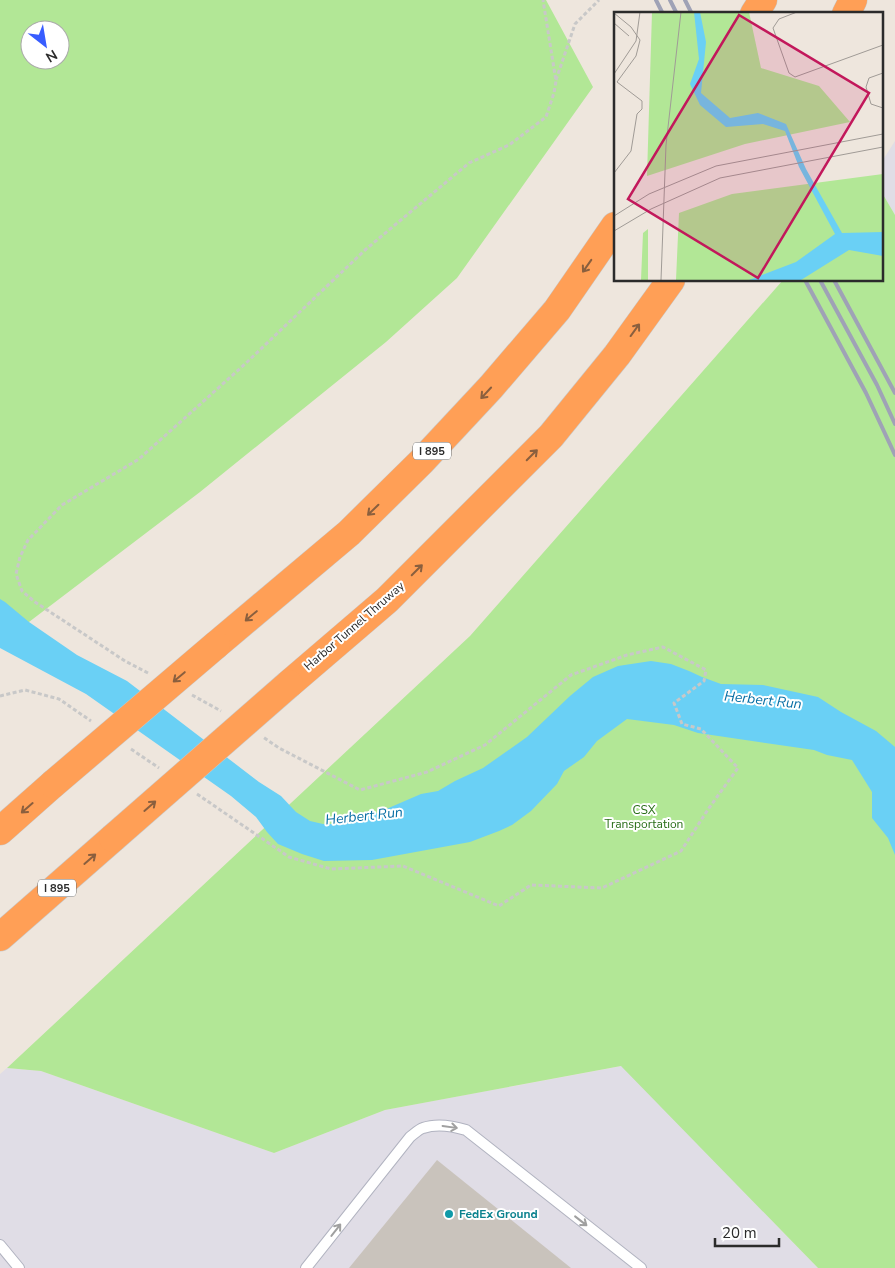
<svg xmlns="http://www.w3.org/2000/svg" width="895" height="1268" font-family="'Nunito Sans',sans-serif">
<rect width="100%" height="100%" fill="#eee6dd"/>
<g fill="#e0dde6">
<path d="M895,141v74l-14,-24v-28z"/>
<path d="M622,1066l196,202h-818v-194l7,-6 34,3 233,82 111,-43z"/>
</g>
<g fill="#b2e796" fill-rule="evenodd">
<path d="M0,0h546l47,87 -136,191 -71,64 -186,150 -200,152zM30,30h30v30h-30z"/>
<path d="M881,191l14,24v1053h-77l-197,-202 -236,44 -111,43 -233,-82 -34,-3 463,-432 313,-356h98z"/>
</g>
<path fill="#6ad0f5" d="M0,599l5,3 24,20 48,33 50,26 132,101 22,14 15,16 14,9 13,3h10l20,-4 24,-7 44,-19 17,-3 17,-10 28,-13 44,-31 43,-41 23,-19 25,-11 33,-5 20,3 18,7 13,6 19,7 42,1 55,12 23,15 35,19 19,16v108l-7,-17 -16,-20v-26l-20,-32 -25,-5 -13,-5 -116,-17 -24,-8 -47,-6 -30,22 -13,16 -20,14 -7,13 -26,27 -19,14 -13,6 -29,11 -98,18 -48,1 -22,-7 -24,-10 -11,-12 -11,-15 -25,-21 -145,-102 -86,-46z"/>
<path fill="#c9c3bc" d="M437,1160l134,108h-222z"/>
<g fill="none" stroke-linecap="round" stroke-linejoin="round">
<defs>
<g id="service">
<path d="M0,1245l19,23"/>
<path d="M306,1268l104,-131c4,-3 9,-8 13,-9 14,-5 30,-2 43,2l175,138"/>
</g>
<g id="motorway">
<path d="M754,14l9,-14"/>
<path d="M846,14l7,-14"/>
<path d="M216,645l133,-112 72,-71 70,-75 66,-77 58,-84"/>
<path d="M289,684l98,-84 164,-164 66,-81 54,-75"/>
<path d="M0,831l53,-47"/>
<path d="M0,937l113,-99"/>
</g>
</defs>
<use href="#service" stroke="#b1b3c0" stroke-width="12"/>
<use href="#motorway" stroke="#c8c8c8" stroke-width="29"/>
<g stroke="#c8c8c8" stroke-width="3" stroke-dasharray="4 2.5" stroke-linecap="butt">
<path d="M556,80l19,-56 24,-24"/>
<path d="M148,673l-23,-12 -90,-59 -13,-11 -6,-17 4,-17 8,-17 34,-35 77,-46 106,-95 120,-114 104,-87 40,-18 37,-28 8,-24 2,-12 -13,-81"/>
<path d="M192,695l29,16"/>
<path d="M0,696l25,-6 34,9 32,22"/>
<path d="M131,749l28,19"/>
<path d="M197,794l92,63 42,12 72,-3 96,40 32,-21 71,3 79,-37 28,-43 29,-40 -37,-39 -19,-5 -8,-21 30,-22 2,-11 -43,-23 -36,8 -56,20 -86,70 -58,27 -67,18 -81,-42 -16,-11"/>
</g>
<use href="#service" stroke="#fff" stroke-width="10"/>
<use href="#motorway" stroke="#ff9f56" stroke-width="28"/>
<g stroke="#9fa2b6" stroke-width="4">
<path d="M656,0l7,14"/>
<path d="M670,0l7,14"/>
<path d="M685,0l7,14"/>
<path d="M805,280l61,113 29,62"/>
<path d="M820,280l57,105 18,39"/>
<path d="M834,280l61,113"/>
</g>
<defs>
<g id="motorway-bridge">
<path d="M53,784l163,-139"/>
<path d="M113,838l176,-154"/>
</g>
</defs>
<use href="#motorway-bridge" stroke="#c8c8c8" stroke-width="29" stroke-linecap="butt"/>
<use href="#motorway-bridge" stroke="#ff9f56" stroke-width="28"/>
</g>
<defs><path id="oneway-shaft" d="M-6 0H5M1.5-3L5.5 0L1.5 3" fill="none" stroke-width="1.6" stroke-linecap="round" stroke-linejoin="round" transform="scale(1.25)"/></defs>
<g stroke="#8a5f3e">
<use href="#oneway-shaft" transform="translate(587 266) rotate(125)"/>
<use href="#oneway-shaft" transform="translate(635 330) rotate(-54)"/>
<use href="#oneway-shaft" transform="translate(486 393) rotate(133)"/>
<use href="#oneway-shaft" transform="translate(532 455) rotate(-45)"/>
<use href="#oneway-shaft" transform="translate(373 510) rotate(136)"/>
<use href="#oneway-shaft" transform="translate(417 570) rotate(-45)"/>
<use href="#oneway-shaft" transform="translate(251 616) rotate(140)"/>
<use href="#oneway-shaft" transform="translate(179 677) rotate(140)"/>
<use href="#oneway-shaft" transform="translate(150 806) rotate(-41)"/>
<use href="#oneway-shaft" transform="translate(27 808) rotate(139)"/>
<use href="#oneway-shaft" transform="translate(90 859) rotate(-41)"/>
</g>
<g stroke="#a0a0a0">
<use href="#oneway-shaft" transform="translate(450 1127) rotate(8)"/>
<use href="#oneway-shaft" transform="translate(581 1221) rotate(38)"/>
<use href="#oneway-shaft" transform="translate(336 1230) rotate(-52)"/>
</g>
<circle fill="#0f9aa8" stroke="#fff" stroke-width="2" cx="449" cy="1214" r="5"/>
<g text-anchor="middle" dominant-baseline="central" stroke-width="4" stroke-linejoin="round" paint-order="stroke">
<g fill="#fff" stroke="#6b6b6b" stroke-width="1">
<rect x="413" y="442.5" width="38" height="17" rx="4"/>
<rect x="38" y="879.5" width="38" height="17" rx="4"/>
</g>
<g font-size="11" font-weight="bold" fill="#2b2b2b">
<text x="432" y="451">I 895</text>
<text x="57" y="888">I 895</text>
</g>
<g font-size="12" fill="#2b2b2b" stroke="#fff">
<text transform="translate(354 626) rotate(-41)">Harbor Tunnel Thruway</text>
</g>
<g font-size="12" fill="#286d17" stroke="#fff">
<text x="644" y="810">CSX<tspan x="644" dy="14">Transportation</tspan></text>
</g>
<g font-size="12" font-weight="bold" fill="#0d838f" stroke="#fff" text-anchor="start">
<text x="459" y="1214">FedEx Ground</text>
</g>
<g font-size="14" font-style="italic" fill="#066ea4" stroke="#fff">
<text transform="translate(763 700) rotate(6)">Herbert Run</text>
<text transform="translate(364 816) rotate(-6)">Herbert Run</text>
</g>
</g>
<g transform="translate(614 12)">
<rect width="269" height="269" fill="#eee6dd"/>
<path d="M38,0h97l12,56 58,18 31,36 -105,22 -98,32zM269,162v106h-207l3,-67 53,-19zM34,217v51h-7l2,-47z" fill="#b2e796"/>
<path d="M80,0h6l6,30 -5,51 29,25 28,-5 28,11 20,45 36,64 41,-1v24l-34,-6 -48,30h-52l47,-18 39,-28 -36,-67 -14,-36 -22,-7 -37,3 -26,-22 -10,-21 9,-25z" fill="#6ad0f5"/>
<path fill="none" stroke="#a09b96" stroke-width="1" d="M183,0l-18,7 -6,9 16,45 6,4 88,-32M0,1l17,14 9,13 -4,16 -19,26 25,19v8l-5,5 -6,37 -17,22M0,11l15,13M269,61l-14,5 -3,9 5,17 12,4M0,62l22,-33 4,-29M0,204l35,-22 67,-28 167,-32M0,219l37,-22 69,-31 163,-31M47,268l5,-135 15,-133"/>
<path fill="#c2185b" fill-opacity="0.15" stroke="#c2185b" stroke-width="2.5" d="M125,3l130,78 -111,185 -130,-79z"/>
<rect width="269" height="269" fill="none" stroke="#2b2b2b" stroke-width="2.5"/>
</g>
<g transform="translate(45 45) rotate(149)"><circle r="24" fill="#ffffff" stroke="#aaaaaa"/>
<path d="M0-4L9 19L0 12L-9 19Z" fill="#385dff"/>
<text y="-8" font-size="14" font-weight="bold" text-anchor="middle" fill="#2b2b2b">N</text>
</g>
<path d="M715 1238v8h64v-8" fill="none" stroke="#2b2b2b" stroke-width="2.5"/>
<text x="722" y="1238" font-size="15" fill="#2b2b2b" stroke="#ffffff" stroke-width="4" paint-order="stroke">20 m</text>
</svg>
